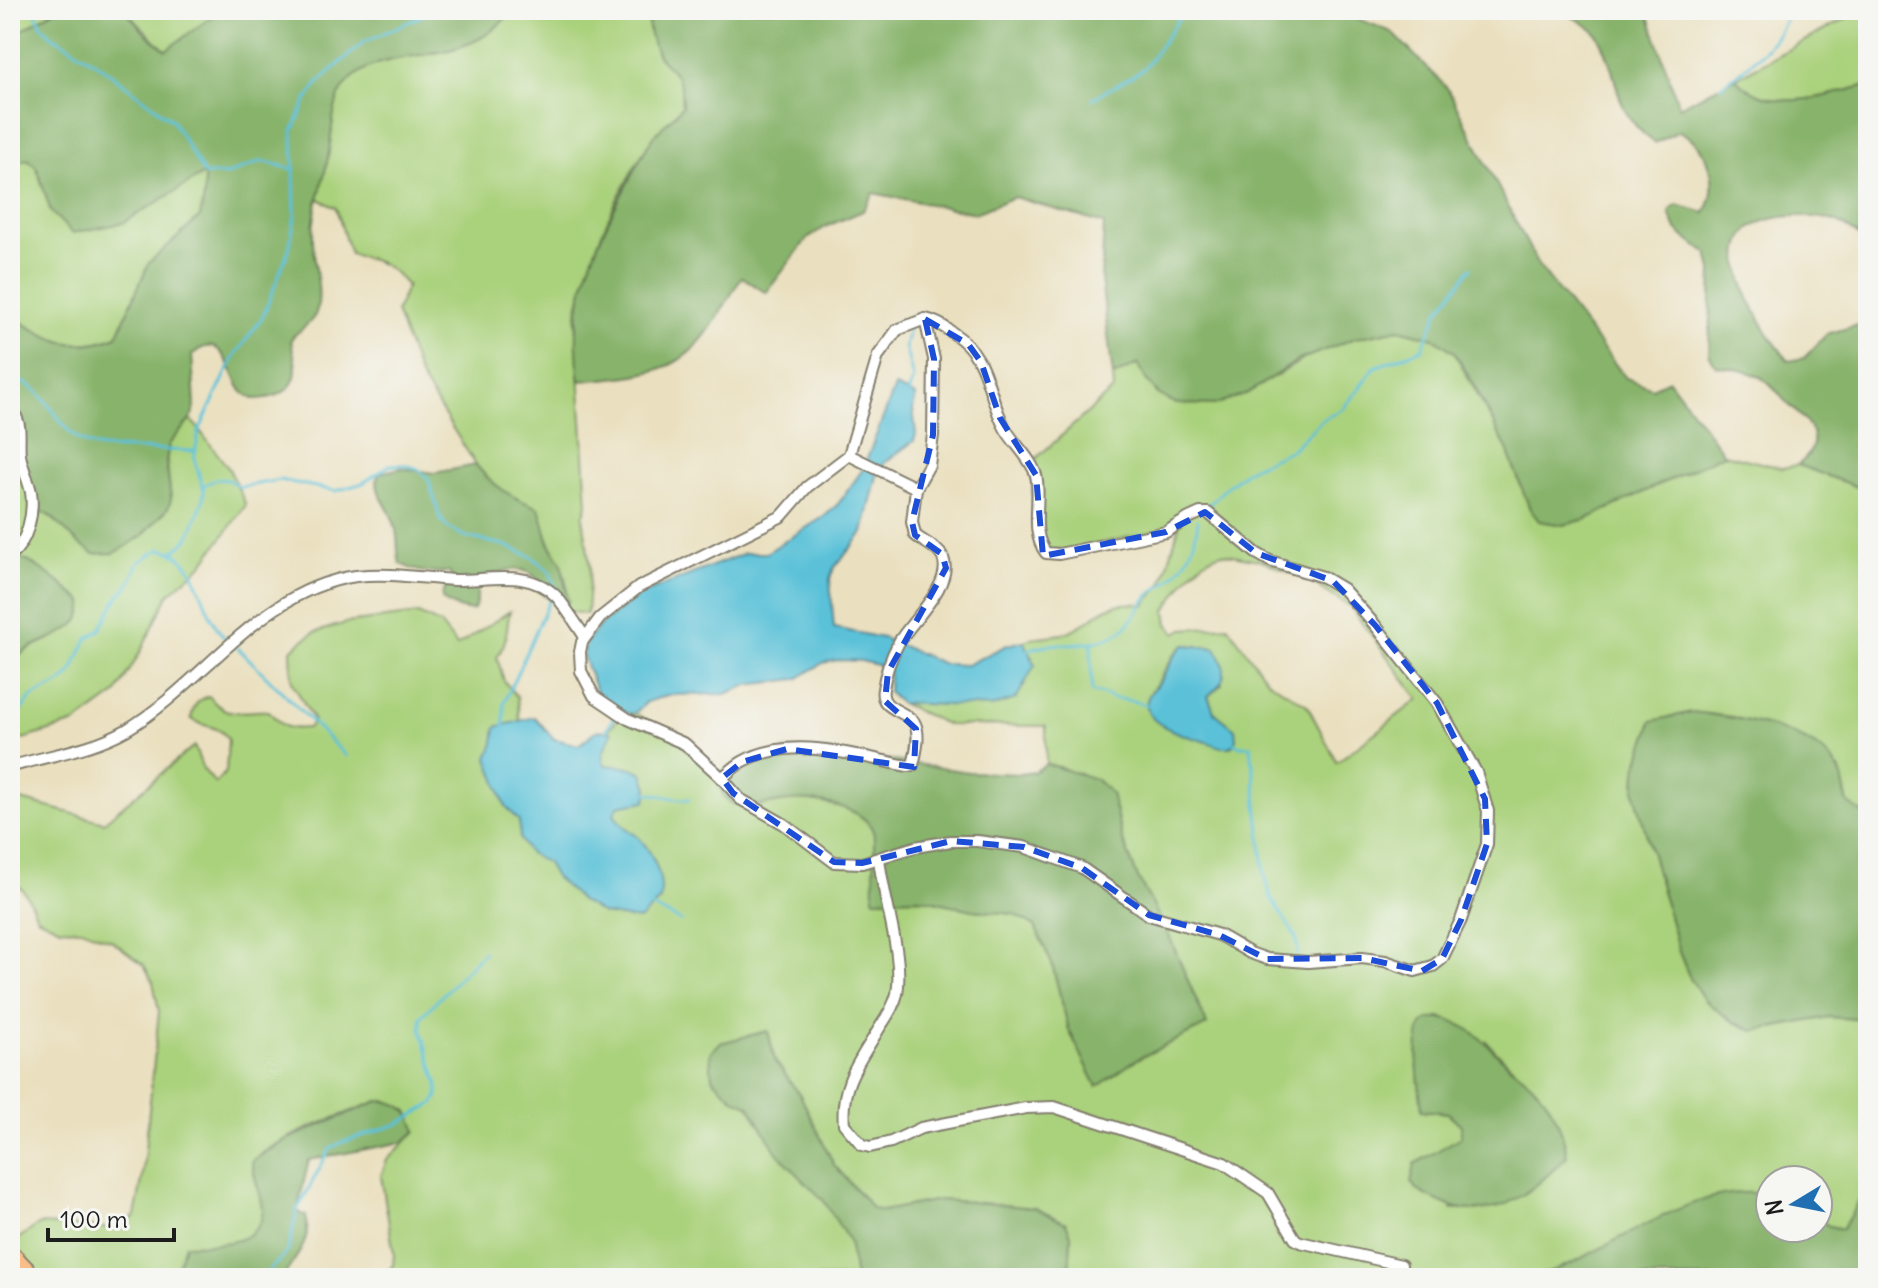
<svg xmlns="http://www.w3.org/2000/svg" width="1878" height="1288" font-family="Delius,sans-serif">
<rect width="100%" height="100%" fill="#f6f6f2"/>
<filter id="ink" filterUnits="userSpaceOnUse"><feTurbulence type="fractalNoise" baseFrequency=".0125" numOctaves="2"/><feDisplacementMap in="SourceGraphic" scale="16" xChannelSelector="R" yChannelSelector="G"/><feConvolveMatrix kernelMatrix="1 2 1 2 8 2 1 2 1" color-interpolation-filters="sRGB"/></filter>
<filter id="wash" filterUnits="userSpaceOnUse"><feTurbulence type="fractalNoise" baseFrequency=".006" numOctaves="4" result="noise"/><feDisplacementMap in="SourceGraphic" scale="32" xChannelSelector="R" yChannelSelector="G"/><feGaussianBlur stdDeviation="1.8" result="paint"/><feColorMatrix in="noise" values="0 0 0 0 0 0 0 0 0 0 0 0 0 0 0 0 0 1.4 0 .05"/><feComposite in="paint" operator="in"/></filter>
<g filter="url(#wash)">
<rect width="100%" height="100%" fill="#eae0bf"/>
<g fill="#aad17b" stroke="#63764c" stroke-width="2" fill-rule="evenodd">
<path d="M10,10h45l-45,28z"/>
<path d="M125,10h96l-55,41z"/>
<path d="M514,10h132l4,25 8,21 18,19 5,13 1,18c-9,12 -21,21 -29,32 -34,48 -68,125 -77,182l11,185 -4,12 7,50 -3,47 -24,-3c10,-22 -1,-46 -12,-66 -6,-10 -8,-26 -12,-37l-24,-9 -26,-18 -13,-16 -56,-88 -24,-65 11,-26c-19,-23 -29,-25 -57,-32l-14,-46 -19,-10c4,-15 10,-31 12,-47 4,-22 2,-46 16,-65 27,-35 84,-26 120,-41 21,-7 34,-20 49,-35z"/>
<path d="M1862,10h6v75c-45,11 -94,31 -133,-7z"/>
<path d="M28,159l9,9 14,44 115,-16 38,-23v25l-4,19 -51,46 -32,73c-45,18 -68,3 -107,-21v-152z"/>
<path d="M1399,329l35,9 20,14 52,95 24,62 194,-55 58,14 16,-3 70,26v325l-20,-13 -8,-33 -68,-42 -39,-11 -41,-5 -40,9 -16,50 -1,22 44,159 10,24 84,52 56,-11 39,3v167l-26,42 -13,-3 -11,-7v-39h-48v16c-60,-18 -150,47 -205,70 -11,5 -23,8 -35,12h-461l2,-42 -98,-34 -35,-2 -55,11 -10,-2 -39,-44 -34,-70 -25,-34 -7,-30 -48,12 -8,35 22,20 15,7 9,17 66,79 25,40 6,37h-473l11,-13 1,-11 -13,-78 6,-16 29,-29 -8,-20 -20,-10h-10c-40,16 -94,33 -126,60 1,15 11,39 11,49 -2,38 -52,34 -78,35l-12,33h-132l-31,-34 30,-20 80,5 15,-13 7,-36 17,-169 -6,-29 -9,-17 -33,-25 -30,-11 -21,-1 -23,-11c-6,-14 -13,-31 -27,-37v-83l94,25 90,-76 9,23 12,14 11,-11 2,-33c-9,-15 -27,-11 -37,-21 3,-12 6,-19 18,-22 19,25 33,13 60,15 13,16 17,19 39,17l6,-7 -22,-39 -1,-32 22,-17 33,-10 72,-9 22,10 17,22 53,-35c-4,16 -2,32 -13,46l7,24 13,16 4,33 62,29 39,-45 13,-1 41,24 44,36 -2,9 7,16c35,1 131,-5 148,32 3,7 1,57 1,69l47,-1 52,12 41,4 21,12 17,38 17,66 28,56 40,-27 23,-11 -22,-170 -16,-39 -11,-46 -48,-25 -17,-4v-38l-98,-1 -48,-22 26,1 109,-39 -11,-24c13,-6 24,-4 38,-7 34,-10 37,-37 83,-29l18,-23 16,-56 -112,25 -28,-2 -6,-32 -1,-55 82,-73 -1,-13 24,-12 10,17 127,-4 42,-25 39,-14zM1222,553l42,8 47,21 39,25 69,92 -82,63 -30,-57 -40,-25 -39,-54 -45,3 -7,4 -8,-9 -2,-14c16,-23 28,-50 56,-57zM1185,645l31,3 6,36 -14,12 6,16 14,14 6,18 -3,3 -21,-5 -58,-52c13,-14 17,-36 33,-45zM1486,1041c37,41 72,55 81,115l-71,52 -44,1 -37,-45 46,-26v-13l-13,-12 -26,-3z"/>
<path d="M10,407l30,104 8,4 44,37 79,-53 -5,-45 3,-10 22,-25 38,50 17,36 -44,60 -34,30 -26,54 -26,45 -40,29 -66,20c0,-17 -4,-60 0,-74 11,-33 78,-28 73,-68l-50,-37 -23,-8z"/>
</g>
<g fill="#87b36b" stroke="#526844" stroke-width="2">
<path d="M55,10h70l19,22 22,18 55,-40h293c-15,15 -28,28 -49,35 -36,15 -93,6 -120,41 -14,19 -12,43 -16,65 -4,31 -17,57 -16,89 0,23 10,51 3,73 -4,11 -18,17 -25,26 1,10 5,21 5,31 -1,23 -24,29 -42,29 -4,-2 -8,-4 -11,-7 -12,-13 -19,-66 -51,-37l3,50 -4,14 -22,25 -3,18 5,37 -3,9 -25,27 -19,13 -10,5 -20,1 -15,-10 -27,-27 -12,-6 -13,-21 -17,-83v-92c39,24 62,39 107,21l32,-73 51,-46 4,-19v-24l-81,49 -51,10 -21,-21 -14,-44 -9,-9 -18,4v-125z"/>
<path d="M646,10h593l23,11 33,4 31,-8 30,1 36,14 56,57 90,176 88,113 26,10 17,-8 55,74 -137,65 -24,6 -24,-4 -9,-12 -24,-62 -33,-64 -19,-31 -20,-14 -35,-9 -44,9 -58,23 -49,32 -34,12 -38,-1 -18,-10 -11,-13 -9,-17 -25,12 -12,-96 3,-56 -90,-27 -39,16 -102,-20 -10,18 -36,15 -20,13 -41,54 -24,-16c-19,29 -37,71 -70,87 -28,13 -62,14 -92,17 -12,-73 9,-125 43,-189 9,-18 18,-37 30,-54 8,-11 20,-20 29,-32l-1,-18 -5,-13 -18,-19 -8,-21z"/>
<path d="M1563,10h84l32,97 56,-29c39,38 88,18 133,7v159c-8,-6 -16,-15 -25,-19 -24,-13 -87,-15 -101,14 -16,34 26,98 47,122l15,-3 23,-24 41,-12v169l-70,-26c30,-25 11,-41 -11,-62 -8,-8 -17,-21 -27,-26 -13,-7 -30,-9 -44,-11l-7,-12 3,-84 -4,-17c-18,-11 -35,-20 -39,-42l8,-6 28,8c16,-30 5,-67 -26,-82l-24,12c-44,-31 -33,-60 -54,-102 -8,-17 -25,-19 -38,-31z"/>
<path d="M476,465c18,22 37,33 63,43l10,35 12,19 7,39 -4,8 -27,-19 2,-9c-13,-19 -37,-10 -56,-4l-5,6c-3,10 2,18 -5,27 -10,1 -24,-4 -31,-11l1,-7 9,-14 -3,-6c-18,1 -34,1 -49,-9 -4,-13 -1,-24 -5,-37 -4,-19 -24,-34 -16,-53l23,-5 32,5z"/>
<path d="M10,556c23,1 55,32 73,46 4,32 -42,35 -61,51 -5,4 -9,11 -12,16z"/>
<path d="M1692,712c41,5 121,16 145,55 7,9 6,25 11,36l20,13v204l-39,-3 -76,14 -21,-10 -28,-21 -15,-24 -10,-24 -44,-159 1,-22 16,-50z"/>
<path d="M796,749l46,4 127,19 51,2 14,-2 12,-8 50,15 15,14 11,46 16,39 29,53 40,94 -70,34 -40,28 -28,-57 -17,-66 -17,-38 -21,-12 -41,-4 -51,-12 -48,1c-1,-13 2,-61 -1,-68 -11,-26 -59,-32 -83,-30 -17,1 -40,9 -56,3 -12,-4 -17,-20 -14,-31l27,-16z"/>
<path d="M1440,1018c29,6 42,21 62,41 9,9 20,16 29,24 21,20 32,46 36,73 -37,39 -77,72 -131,44 -10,-5 -19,-8 -25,-18l4,-18 46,-27v-12l-13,-12 -26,-3c-2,-17 -12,-79 5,-89 4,-2 9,-2 13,-3z"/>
<path d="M768,1031l7,30 25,34 34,70 39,44 10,2 55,-11 35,2 62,6 31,15 5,12 -2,43h-214l-6,-37 -25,-40 -47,-48 -28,-48 -15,-6 -22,-21 -2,-25 10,-10z"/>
<path d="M378,1101c20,0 34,9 38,30l-13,11 -94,18 -12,51 9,5c6,28 -11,40 -23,62h-110l12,-33c26,-1 76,3 78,-35 0,-10 -10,-34 -11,-49l36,-22z"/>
<path d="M1868,1187v91h-338c12,-4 24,-7 35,-12 57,-24 142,-89 205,-70v32h48v-9l11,7 13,3z"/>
</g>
<g fill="#5ac1d8" stroke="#3b6e7a" stroke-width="2">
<path d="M895,387l21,9 -3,13 3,25 -2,7 -29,21 -7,10 -15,61 -29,35 -4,11 4,49 49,10 61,26 23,1 40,-20 17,-4 11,24 -19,34 -25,8 -91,-4 -12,-11 1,-21 -8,-5 -20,-5 -23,-1 -15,3 -26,16 -49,6 -22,9 -58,1 -21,7 -12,11 -9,1 -27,-16 -16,-41 3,-15 16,-19 40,-29 103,-41h21l59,-37 13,-12 25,-35z"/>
<path d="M1185,645l31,3c12,22 12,32 -8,48l6,16 21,17 1,10 -5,8h-10c-20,-9 -79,-17 -74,-46 1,-8 9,-14 14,-21 9,-12 11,-26 24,-35z"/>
<path d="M535,717l19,22 25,6c16,-11 11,-18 33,-13 -3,11 -14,21 -7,33l28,3 10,5 5,15 -2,13 -28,5 -4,7c6,14 18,17 27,27 14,16 23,40 19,60l-21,20 -36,-6 -22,-13 -26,-24 -8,-14 -18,-10 -9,-14 -1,-18 -14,-16 -17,-47 6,-15 2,-16z"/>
</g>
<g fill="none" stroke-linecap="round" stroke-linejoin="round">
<g stroke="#5ac1d8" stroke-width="3">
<path d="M34,10l8,16 9,9 48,30 73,55 32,54 23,1 35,-14 31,8"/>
<path d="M1721,86c28,-21 57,-40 68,-76"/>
<path d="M1092,99l52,-30 41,-59"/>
<path d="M10,376c7,4 16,7 22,12 28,21 29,53 70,60l92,3"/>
<path d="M908,394l5,-16 -8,-31 4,-19"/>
<path d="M202,486l15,-7 11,1 12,7 40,-7 56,11 27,-8 27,-18h16l12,4 10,9 12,40 7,9 19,10 38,8 28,12 18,15 6,18"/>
<path d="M1204,509l26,-25 21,-16 40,-18 31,-30 21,-11 32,-42 47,-18 17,-39 32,-42"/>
<path d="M172,553l16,-14 15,-38 1,-11 -10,-31 5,-28 35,-74 29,-41 26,-67 6,-33 -2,-85 14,-32 14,-19 43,-38 71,-32"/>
<path d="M1091,642l1,50c11,0 17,7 27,7 10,1 18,3 28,6"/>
<path d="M238,648l108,108"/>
<path d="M1026,651c22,-11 49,-4 72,-10 32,-8 32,-21 49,-43 5,-7 13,-10 19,-15 22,-19 29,-35 32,-63"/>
<path d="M10,723l22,-26 30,-15 8,-7 17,-36 13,-9 19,-35 10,-9 10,-24 21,-13c43,5 38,63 66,90"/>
<path d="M504,727v-24l45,-102"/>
<path d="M606,731l8,-15"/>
<path d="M1231,741l9,5h11l13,125 7,27 25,39 2,18"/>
<path d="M644,793c16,0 28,8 45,6"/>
<path d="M652,907l29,14"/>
<path d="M262,1278l26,-27 9,-41 33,-61 10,-6 58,-19 36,-21 4,-7v-11l-17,-55v-13l63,-65"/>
</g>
</g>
</g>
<g filter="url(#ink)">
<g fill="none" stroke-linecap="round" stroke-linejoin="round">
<defs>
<g id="minor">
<path d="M925,319c11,2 19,8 28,14 37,24 33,60 52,95 8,15 26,30 31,47 6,24 -7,56 10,78l13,1 107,-22 23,-14 11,-5h8l48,40 14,8 53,16 20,12 32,36 62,78 39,69 12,39 -1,33 -26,76 -19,39 -9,7 -18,5 -30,-10 -23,-3 -54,4 -41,-3 -17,-6 -31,-18 -70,-20 -67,-47 -58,-21 -47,-6h-26l-36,6 -53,16 -28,-1 -50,-38 -44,-25 -18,-21 -37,-34 -57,-25 -34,-23 -13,-25 -1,-19 2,-10 18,-24 39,-31 143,-71 25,-29 42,-32 29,-99 19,-26z"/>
<path d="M10,406c14,20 8,28 10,49 2,12 8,24 11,37 3,21 -3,50 -21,64"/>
<path d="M849,455l67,33 13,-23 4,-30 1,-76 -9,-40"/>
<path d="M10,767c38,-12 81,-17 116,-37 79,-47 133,-140 230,-154 33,-4 64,2 97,4 35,1 76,-12 104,17 10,12 19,27 28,40"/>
<path d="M722,778c6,-5 13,-12 20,-16 50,-28 114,-6 166,4l5,-1c3,-12 8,-32 1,-43 -10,-12 -35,-13 -31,-33 2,-15 9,-34 16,-47 12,-21 55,-58 44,-84 -5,-11 -19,-15 -28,-23l-3,-13 4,-34"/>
<path d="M879,858c4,42 25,97 18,136 -3,12 -10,23 -17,33 -20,34 -40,56 -36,97l18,21 8,2 21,-5 30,-14 105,-20 28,-1 170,56 44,30 27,46 5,3 101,23"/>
</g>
<path id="major" d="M10,1250l27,28"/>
</defs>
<use href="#minor" stroke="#837e6e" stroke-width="14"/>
<use href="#major" stroke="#837e6e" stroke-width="16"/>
<use href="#minor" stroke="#fff" stroke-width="10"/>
<use href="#major" stroke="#f8bd89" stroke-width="12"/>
</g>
</g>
<path fill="none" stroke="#1d4ed8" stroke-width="6" stroke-dasharray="16 10" stroke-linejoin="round" d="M925,319l43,25 13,18 19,56 36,57 7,81 123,-24 39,-20 51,41 77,28 42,44 62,78 48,96 2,45 -26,76 -19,39 -20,12 -60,-13 -95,1 -48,-24 -70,-20 -67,-47 -58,-21 -73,-6 -89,22 -28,-1 -101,-69 -11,-15 20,-16 45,-13 127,18 2,-38 -31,-28 3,-29 58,-104 -4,-14 -27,-19 -3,-13 21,-87 1,-76z"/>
<rect width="1878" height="1288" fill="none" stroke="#f6f6f2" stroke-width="40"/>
<g transform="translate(1794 1204) rotate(260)"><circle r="38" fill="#f6f6f2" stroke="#9f9f9c" stroke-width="2"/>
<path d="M0-6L14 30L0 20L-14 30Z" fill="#1f6fb2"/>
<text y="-12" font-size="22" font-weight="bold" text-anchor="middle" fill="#1c1c1c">N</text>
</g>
<path d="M48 1228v12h126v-12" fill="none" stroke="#1c1c1c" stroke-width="4"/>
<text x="60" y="1228" font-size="24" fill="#1c1c1c" stroke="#f6f6f2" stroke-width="6" paint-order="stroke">100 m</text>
</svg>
